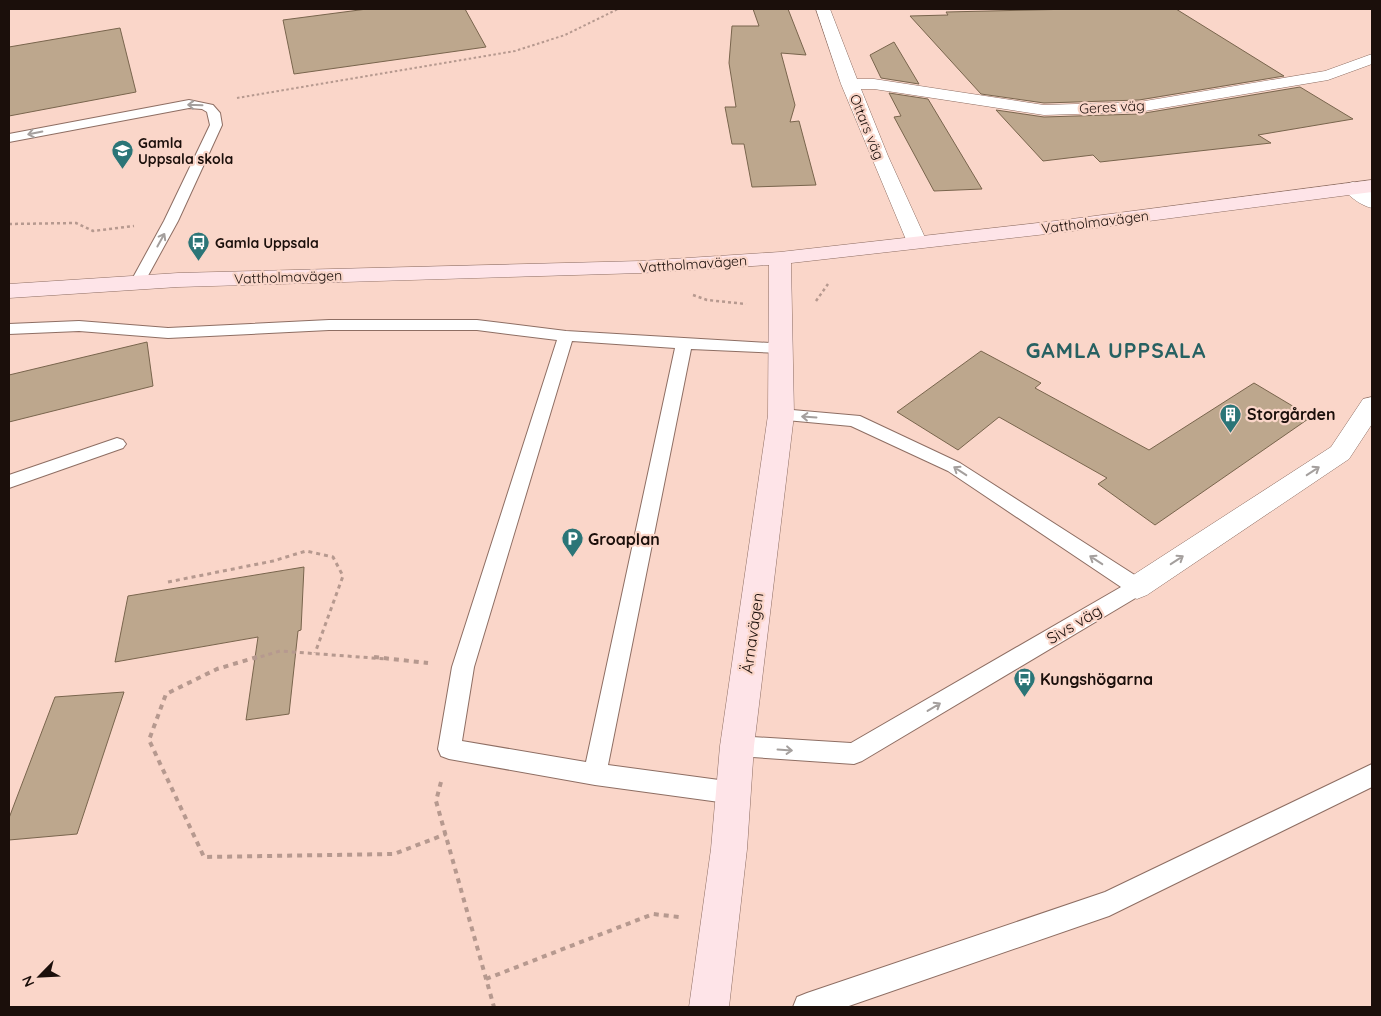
<svg xmlns="http://www.w3.org/2000/svg" width="1381" height="1016" font-family="Quicksand,sans-serif">
<rect width="100%" height="100%" fill="#fad6c9"/>
<g fill="#bda78d" stroke="#79654d">
<path d="M367,9h98l21,38 -192,27 -11,-54z"/>
<path d="M753,9h35l18,46 -25,-2 14,52 -5,17 9,-1 17,64 -64,2 -8,-43h-12l-7,-37h11l-7,-44 3,-37h27z"/>
<path d="M1075,9h101l108,67 -145,24 -95,3 -63,-9 -71,-78 38,-1 -2,-3z"/>
<path d="M120,28l16,64 -127,24v-69z"/>
<path d="M894,42l25,42 -38,-6 -11,-23z"/>
<path d="M1300,87l53,32 -95,16 13,8 -171,19 -7,-7 -50,6 -47,-51 48,7 95,-3z"/>
<path d="M889,93l39,6 54,90 -48,2 -40,-74 7,-1z"/>
<path d="M147,342l6,44 -144,36v-47z"/>
<path d="M981,351l60,32 -6,5 114,62 105,-67 57,34 -156,108 -57,-41 9,-6 -108,-61 -41,33 -61,-38z"/>
<path d="M304,567l-3,63 -3,1 -9,83 -43,6 12,-83 -143,25 13,-66z"/>
<path d="M124,692l-47,142 -68,6v-22l46,-121z"/>
</g>
<g fill="none" stroke-linecap="round" stroke-linejoin="round">
<defs>
<g id="lane">
<path d="M189,100l24,5 7,8 2,12 -44,96 -34,62 -2,3h-10l-2,-3 34,-62 46,-96 -3,-13 -5,-3 -13,-1 -180,34v-8z"/>
<path d="M329,320h148l89,11 221,13 2,4 -2,4 -6,1 -90,-4 -83,416 126,17 8,3 4,8 -4,8 -8,3 -139,-19 -146,-26 -8,-3 -3,-7 14,-82 105,-327 -80,-10h-148l-161,8 -89,-7 -70,3v-10l70,-3 89,7zM572,341l103,7 -89,414 -124,-21 12,-74z"/>
<path d="M781,409l79,7 100,47 184,118 3,6 -3,6 -282,168 -8,3 -117,-8 -8,-3 -3,-7 3,-7 8,-3 114,7 270,-156 -173,-116 -97,-45 -76,-7 -3,-4 3,-4z"/>
<path d="M117,438l6,2 3,4 -3,4 -114,40v-13z"/>
<path d="M1372,764v23l-263,129 -263,91h-53l4,-10 10,-4 298,-101z"/>
</g>
<g id="street">
<path d="M816,9h14l27,70h17l170,26 95,-3 186,-31 47,-17v10l-44,16 -189,32 -95,3 -170,-26h-13l27,67 39,86 -3,4 -7,2 -7,-2 -3,-4 -66,-158z"/>
<path d="M1353,182l7,2 12,9v15c-10,-2 -23,-11 -29,-20l3,-4z"/>
<path d="M1372,397v27l-23,35 -202,136 -10,4 -10,-4 -5,-8 5,-8 204,-132 32,-48z"/>
</g>
<path id="secondary" d="M1372,180v12l-308,40 -273,31 3,152 -40,331 -7,103 -18,158h-40l22,-158 9,-103 48,-331 1,-150 -128,8 -463,14 -169,11v-14l169,-11 463,-12 139,-9 284,-32z"/>
</defs>
<use href="#lane" stroke="#8e6e63" stroke-width="2"/>
<use href="#street" stroke="#8e6e63" stroke-width="1"/>
<use href="#secondary" stroke="#8e6e63" stroke-width="1"/>
<path stroke="#b6998f" stroke-width="2" stroke-dasharray="2.5 2.5" stroke-linecap="butt" d="M237,98l278,-47 50,-16 53,-26"/>
<g stroke="#b6998f" stroke-width="2.5" stroke-dasharray="3 3" stroke-linecap="butt">
<path d="M9,224l67,-1 17,8 41,-5"/>
<path d="M693,295l14,5 39,4"/>
<path d="M816,301l12,-17"/>
</g>
<g stroke="#b6998f" stroke-width="3" stroke-dasharray="4 4" stroke-linecap="butt">
<path d="M168,582l105,-21 33,-10 27,6 10,19 -28,77"/>
<path d="M253,659l27,-8 106,8"/>
</g>
<g stroke="#b6998f" stroke-width="4" stroke-dasharray="5 5" stroke-linecap="butt">
<path d="M257,657l-40,12 -51,25 -17,46 55,117 190,-3 52,-20"/>
<path d="M374,657l54,6"/>
<path d="M441,782l-5,19 58,206"/>
<path d="M486,979l167,-65 26,3"/>
</g>
<use href="#lane" fill="#fff" fill-rule="evenodd"/>
<use href="#street" fill="#fff" fill-rule="evenodd"/>
<use href="#secondary" fill="#fee4e8" fill-rule="evenodd"/>
</g>
<defs><path id="oneway-shaft" d="M-6 0H5M1.5-3L5.5 0L1.5 3" fill="none" stroke-width="1.6" stroke-linecap="round" stroke-linejoin="round" transform="scale(1.25)"/></defs>
<g stroke="#a49f9d">
<use href="#oneway-shaft" transform="translate(195 105) rotate(-178)"/>
<use href="#oneway-shaft" transform="translate(35 133) rotate(169)"/>
<use href="#oneway-shaft" transform="translate(161 240) rotate(-61)"/>
<use href="#oneway-shaft" transform="translate(809 417) rotate(-176)"/>
<use href="#oneway-shaft" transform="translate(960 471) rotate(-147)"/>
<use href="#oneway-shaft" transform="translate(1313 471) rotate(-33)"/>
<use href="#oneway-shaft" transform="translate(1096 560) rotate(-147)"/>
<use href="#oneway-shaft" transform="translate(1177 560) rotate(-33)"/>
<use href="#oneway-shaft" transform="translate(934 707) rotate(-31)"/>
<use href="#oneway-shaft" transform="translate(785 750) rotate(4)"/>
</g>
<defs>
<symbol id="school-pin" viewBox="-11 -11 22 30"><path d="M0 17L-7.5 6A9.5 9.5 0 1 1 7.5 6Z" fill="#2b7577" stroke="#fad6c9"/><path d="M0-5L7-2L0 1L-7-2ZM-4 1L0 2.5L4 1V4Q0 6-4 4Z" fill="#fff"/></symbol>
<symbol id="bus-pin" viewBox="-11 -11 22 30"><path d="M0 17L-7.5 6A9.5 9.5 0 1 1 7.5 6Z" fill="#2b7577" stroke="#fad6c9"/><path d="M-5-6H5V4H4V6H2V4H-2V6H-4V4H-5ZM-3.5-4V0h7V-4ZM-3.5 1.2v1.5H-2V1.2ZM2 1.2v1.5H3.5V1.2Z" fill="#fff"/></symbol>
<symbol id="building-pin" viewBox="-11 -11 22 30"><path d="M0 17L-7.5 6A9.5 9.5 0 1 1 7.5 6Z" fill="#2b7577" stroke="#fad6c9"/><path d="M-4-6H4V6H1V3H-1V6H-4ZM-2.5-4.3h1.7v1.8h-1.7ZM.8-4.3h1.7v1.8H.8ZM-2.5-1h1.7V.8h-1.7ZM.8-1h1.7V.8H.8Z" fill="#fff"/></symbol>
<symbol id="parking-pin" viewBox="-11 -11 22 30"><path d="M0 17L-7.5 6A9.5 9.5 0 1 1 7.5 6Z" fill="#2b7577" stroke="#fad6c9"/><path d="M-3.5-5.5H1a3.5 3.5 0 0 1 0 7H-1V5.5H-3.5ZM-1-3.4V-.6H.8a1.4 1.4 0 0 0 0-2.8Z" fill="#fff"/></symbol>
</defs>
<g fill-rule="evenodd">
<use href="#school-pin" x="110" y="138" width="25" height="34"/>
<use href="#bus-pin" x="186" y="230" width="25" height="34"/>
<use href="#building-pin" x="1218" y="402" width="25" height="34"/>
<use href="#parking-pin" x="560" y="526" width="25" height="34"/>
<use href="#bus-pin" x="1012" y="666" width="25" height="34"/>
</g>
<g text-anchor="middle" dominant-baseline="central" stroke-width="4.5" stroke-linejoin="round" paint-order="stroke">
<g font-size="14" fill="#1b0f0b" stroke="#fad6c9">
<text transform="translate(1112 107) rotate(-3)">Geres väg</text>
<text transform="translate(867 127) rotate(68)">Ottars väg</text>
<text transform="translate(1095 222) rotate(-7)">Vattholmavägen</text>
<text transform="translate(693 264) rotate(-4)">Vattholmavägen</text>
<text transform="translate(288 277) rotate(-2)">Vattholmavägen</text>
</g>
<g font-size="14" font-weight="bold" fill="#1b0f0b" stroke="#fad6c9" text-anchor="start">
<text x="138" y="143">Gamla<tspan x="138" dy="16">Uppsala skola</tspan></text>
<text x="215" y="243">Gamla Uppsala</text>
</g>
<g font-size="16" font-weight="bold" fill="#1b0f0b" stroke="#fad6c9" text-anchor="start">
<text x="1247" y="414">Storgården</text>
<text x="588" y="539">Groaplan</text>
<text x="1040" y="679">Kungshögarna</text>
</g>
<g font-size="16" fill="#1b0f0b" stroke="#fad6c9">
<text transform="translate(1074 624) rotate(-31)">Sivs väg</text>
<text transform="translate(752 633) rotate(-82)">Ärnavägen</text>
</g>
<g font-size="21" font-weight="bold" letter-spacing="1" fill="#276162" stroke="#fad6c9">
<text x="1116" y="350">GAMLA UPPSALA</text>
</g>
</g>
<rect width="1381" height="1016" fill="none" stroke="#1b0f0b" stroke-width="20"/>
<g transform="translate(40 976) rotate(246)" stroke="#fad6c9" stroke-width="4" paint-order="stroke">
<path d="M0-4L9 19L0 12L-9 19Z" fill="#1b0f0b"/>
<text y="-8" font-size="14" font-weight="bold" text-anchor="middle" fill="#1b0f0b">N</text>
</g>
</svg>
